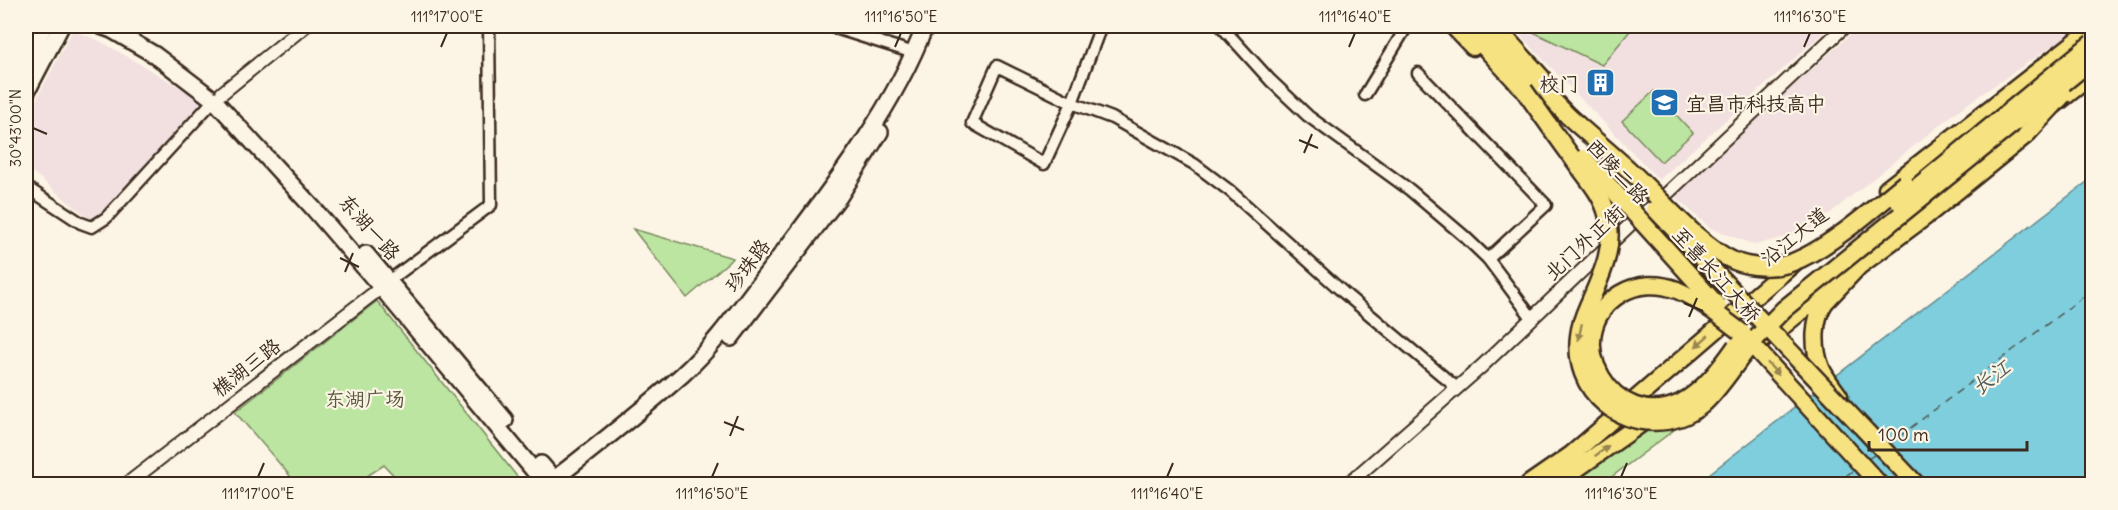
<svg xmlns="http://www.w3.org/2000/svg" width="2118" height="510" font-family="Delius,'LXGW WenKai TC',sans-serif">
<rect width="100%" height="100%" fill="#fcf5e5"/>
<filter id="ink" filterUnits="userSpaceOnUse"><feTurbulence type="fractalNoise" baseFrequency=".0167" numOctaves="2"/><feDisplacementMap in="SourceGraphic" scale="12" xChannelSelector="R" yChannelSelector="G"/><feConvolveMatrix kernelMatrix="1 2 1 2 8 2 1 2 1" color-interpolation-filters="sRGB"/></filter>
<g filter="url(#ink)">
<g fill="#f2e0e0">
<path d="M1511,26h320l-172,154z"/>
<path d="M1860,26h221l-121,83 -152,122 -53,14 -45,-17 -38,-34z"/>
<path d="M73,30l29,12 115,67 -113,122 -78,-64v-48z"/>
</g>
<g fill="#bbe5a1" stroke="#7b8860" stroke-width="1.5">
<path d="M1530,26h104l-32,39 -69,-33z"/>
<path d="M1654,91l39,42 -32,29 -39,-41z"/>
<path d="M633,229l100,29 -46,40z"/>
<path d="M377,301l146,183h-121l-18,-19 -29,19h-58l-62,-72z"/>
<path d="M1636,429l38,1 -72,54h-39z"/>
</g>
<path fill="#7fcedd" stroke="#648c91" stroke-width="1.5" d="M2092,178v301l-6,5h-390z"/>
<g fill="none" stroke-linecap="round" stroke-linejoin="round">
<g stroke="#4f5b57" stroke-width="1.5" stroke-dasharray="8 6" stroke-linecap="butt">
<path d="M1888,445l204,-155"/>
<path d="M1868,459l9,-6"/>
<path d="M1835,484l20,-15"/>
</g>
<defs>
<g id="minor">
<path d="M829,26l85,27"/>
<path d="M1101,26l-29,77 40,15 82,46 36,27 114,102 113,95"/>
<path d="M1221,26l49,54 38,36 102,74 54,46 24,23 44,59"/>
<path d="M997,66l75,37 -28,61 -72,-41z"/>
<path d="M1418,73l128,132 -58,54"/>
<path d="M1365,95l42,-69"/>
<path d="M26,187l55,36 11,4 14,-9 108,-118"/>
<path d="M390,280l101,-75 -2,-179"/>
</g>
<g id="tertiary">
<path d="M222,93l83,-67"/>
<path d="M127,484l260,-201"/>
<path d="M1348,484l134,-118 153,-146 21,-16 189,-178"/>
</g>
<g id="secondary">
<path d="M101,26l11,4 43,25 59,45 99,108 68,79 164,197"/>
<path d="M26,64l18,-38"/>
<path d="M26,93l35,-67"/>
<path d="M366,254l139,166"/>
<path d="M731,338l108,-141 41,-65"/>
<path d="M541,464l17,20"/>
<path d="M548,484c45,-35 91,-71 134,-109 35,-32 61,-71 90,-108 55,-73 121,-156 153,-241"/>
</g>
<g id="primary">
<path d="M1453,26l20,21"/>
<path d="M1495,26l47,52"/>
<path d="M2054,105l38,-30"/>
<path d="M1887,189l205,-160"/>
<path d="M1762,340l16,-10 58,-48"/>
<path d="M1529,484l42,-29 225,-194"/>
<path d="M1555,484l97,-68"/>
</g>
<g id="trunk">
<path d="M1465,26l59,64"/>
<path d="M1482,26l86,90"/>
<path d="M1839,396c-6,-9 -14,-18 -18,-28 -8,-20 -8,-49 4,-66l34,-36 67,-50 101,-82"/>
</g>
</defs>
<use href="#minor" stroke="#3b2a1e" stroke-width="15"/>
<use href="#tertiary" stroke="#3b2a1e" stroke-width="16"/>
<use href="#secondary" stroke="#3b2a1e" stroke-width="20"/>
<use href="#primary" stroke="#3b2a1e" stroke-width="21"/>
<use href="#trunk" stroke="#3b2a1e" stroke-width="21"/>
<use href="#minor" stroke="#fcf5e5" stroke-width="10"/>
<use href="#tertiary" stroke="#fcf5e5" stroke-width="12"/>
<use href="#secondary" stroke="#fcf5e5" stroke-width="15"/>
<use href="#primary" stroke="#f7e281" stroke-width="16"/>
<use href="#trunk" stroke="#f7e281" stroke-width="16"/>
<defs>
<g id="trunk-bridge">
<path d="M1524,90c17,24 33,47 50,70 12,17 28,34 33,54 9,33 -6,62 -19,92 -4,9 -8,20 -9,30 -3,26 5,51 26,68 28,23 69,24 97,1 14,-12 26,-30 37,-45 14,-19 29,-35 45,-51l308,-249"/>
<path d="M1568,116c24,22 49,42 72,64 26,25 62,67 94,81 17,7 42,8 59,1 35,-13 82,-55 112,-79"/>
<path d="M2027,134l36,-39"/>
<path d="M1584,158l134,148"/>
<path d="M1899,202l193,-159"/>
<path d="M1655,209l261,275"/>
<path d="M1745,337l134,147"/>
<path d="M1736,346c-14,20 -32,44 -54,56 -68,35 -127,-67 -62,-108 18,-11 39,-11 57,-4 25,11 44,27 65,43"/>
</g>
</defs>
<use href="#trunk-bridge" stroke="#3b2a1e" stroke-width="21" stroke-linecap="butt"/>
<use href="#trunk-bridge" stroke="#f7e281" stroke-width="16"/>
</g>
<defs><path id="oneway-solid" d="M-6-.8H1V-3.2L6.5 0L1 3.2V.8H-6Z" transform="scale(1.5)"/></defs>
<g fill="#998650">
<use href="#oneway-solid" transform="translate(1580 332) rotate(102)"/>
<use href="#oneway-solid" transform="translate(1702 341) rotate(139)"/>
<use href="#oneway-solid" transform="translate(1773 369) rotate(48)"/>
<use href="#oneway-solid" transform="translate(1602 451) rotate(-35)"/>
</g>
</g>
<path fill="none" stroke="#3b2a1e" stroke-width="2" d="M441,47l6,-14M895,47l6,-14M1349,47l6,-14M1804,47l6,-14M33,128l14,6M1299,140l19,8M1304,153l8,-19M340,258l19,9M345,272l8,-19M1684,303l19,8M1689,317l8,-19M724,422l20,8M730,436l8,-20M258,477l6,-14M712,477l6,-14M1167,477l6,-14M1621,477l6,-14"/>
<defs>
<symbol id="building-square" viewBox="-11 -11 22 22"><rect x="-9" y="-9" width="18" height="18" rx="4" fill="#1f6fb2" stroke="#fcf5e5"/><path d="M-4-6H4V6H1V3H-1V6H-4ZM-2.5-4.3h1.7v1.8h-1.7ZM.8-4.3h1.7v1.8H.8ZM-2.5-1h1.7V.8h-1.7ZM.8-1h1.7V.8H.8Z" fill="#fff"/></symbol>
<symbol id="school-square" viewBox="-11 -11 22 22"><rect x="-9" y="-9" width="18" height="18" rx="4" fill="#1f6fb2" stroke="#fcf5e5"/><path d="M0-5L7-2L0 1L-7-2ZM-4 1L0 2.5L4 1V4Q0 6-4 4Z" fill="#fff"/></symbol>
</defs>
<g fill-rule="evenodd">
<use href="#building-square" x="1584" y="66" width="33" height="33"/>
<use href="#school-square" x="1648" y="86" width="33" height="33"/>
</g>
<g text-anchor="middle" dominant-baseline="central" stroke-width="4.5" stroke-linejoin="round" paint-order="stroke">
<g font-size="20" fill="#3b2a1e" stroke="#fcf5e5" text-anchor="end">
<text x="1579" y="83">校门</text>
<text x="1686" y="103" text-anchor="start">宜昌市科技高中</text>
</g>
<g font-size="20" fill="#3b2a1e" stroke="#fcf5e5">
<text transform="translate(1618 171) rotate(47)">西陵二路</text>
<text transform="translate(370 227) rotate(48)">东湖一路</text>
<text transform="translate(1794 236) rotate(-39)">沿江大道</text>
<text transform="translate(1584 242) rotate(-43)">北门外正街</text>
<text transform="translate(747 265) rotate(-53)">珍珠路</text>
<text transform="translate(1717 274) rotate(48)">至喜长江大桥</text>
<text transform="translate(246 367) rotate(-38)">樵湖三路</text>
</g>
<g font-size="20" fill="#5b593f" stroke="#fcf5e5">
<text x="365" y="398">东湖广场</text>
</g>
<g font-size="21" font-style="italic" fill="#4f5b57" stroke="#fcf5e5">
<text transform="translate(1991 377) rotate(-37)">长江</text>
</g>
</g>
<rect width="2118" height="510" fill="none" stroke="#fcf5e5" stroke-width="66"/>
<path d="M1869 441v9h158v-9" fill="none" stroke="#3b2a1e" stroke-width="3"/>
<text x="1878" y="441" font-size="18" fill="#3b2a1e" stroke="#fcf5e5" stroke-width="4.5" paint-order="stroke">100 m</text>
<rect x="33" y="33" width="2052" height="444" fill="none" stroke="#3b2a1e" stroke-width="2"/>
<g font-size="15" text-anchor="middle" fill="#3b2a1e">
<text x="447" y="22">111°17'00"E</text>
<text x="901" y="22">111°16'50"E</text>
<text x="1355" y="22">111°16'40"E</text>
<text x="1810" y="22">111°16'30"E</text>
<text transform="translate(16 128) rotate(-90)" y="5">30°43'00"N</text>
<text x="258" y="499">111°17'00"E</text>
<text x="712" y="499">111°16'50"E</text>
<text x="1167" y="499">111°16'40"E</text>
<text x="1621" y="499">111°16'30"E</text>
</g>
</svg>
